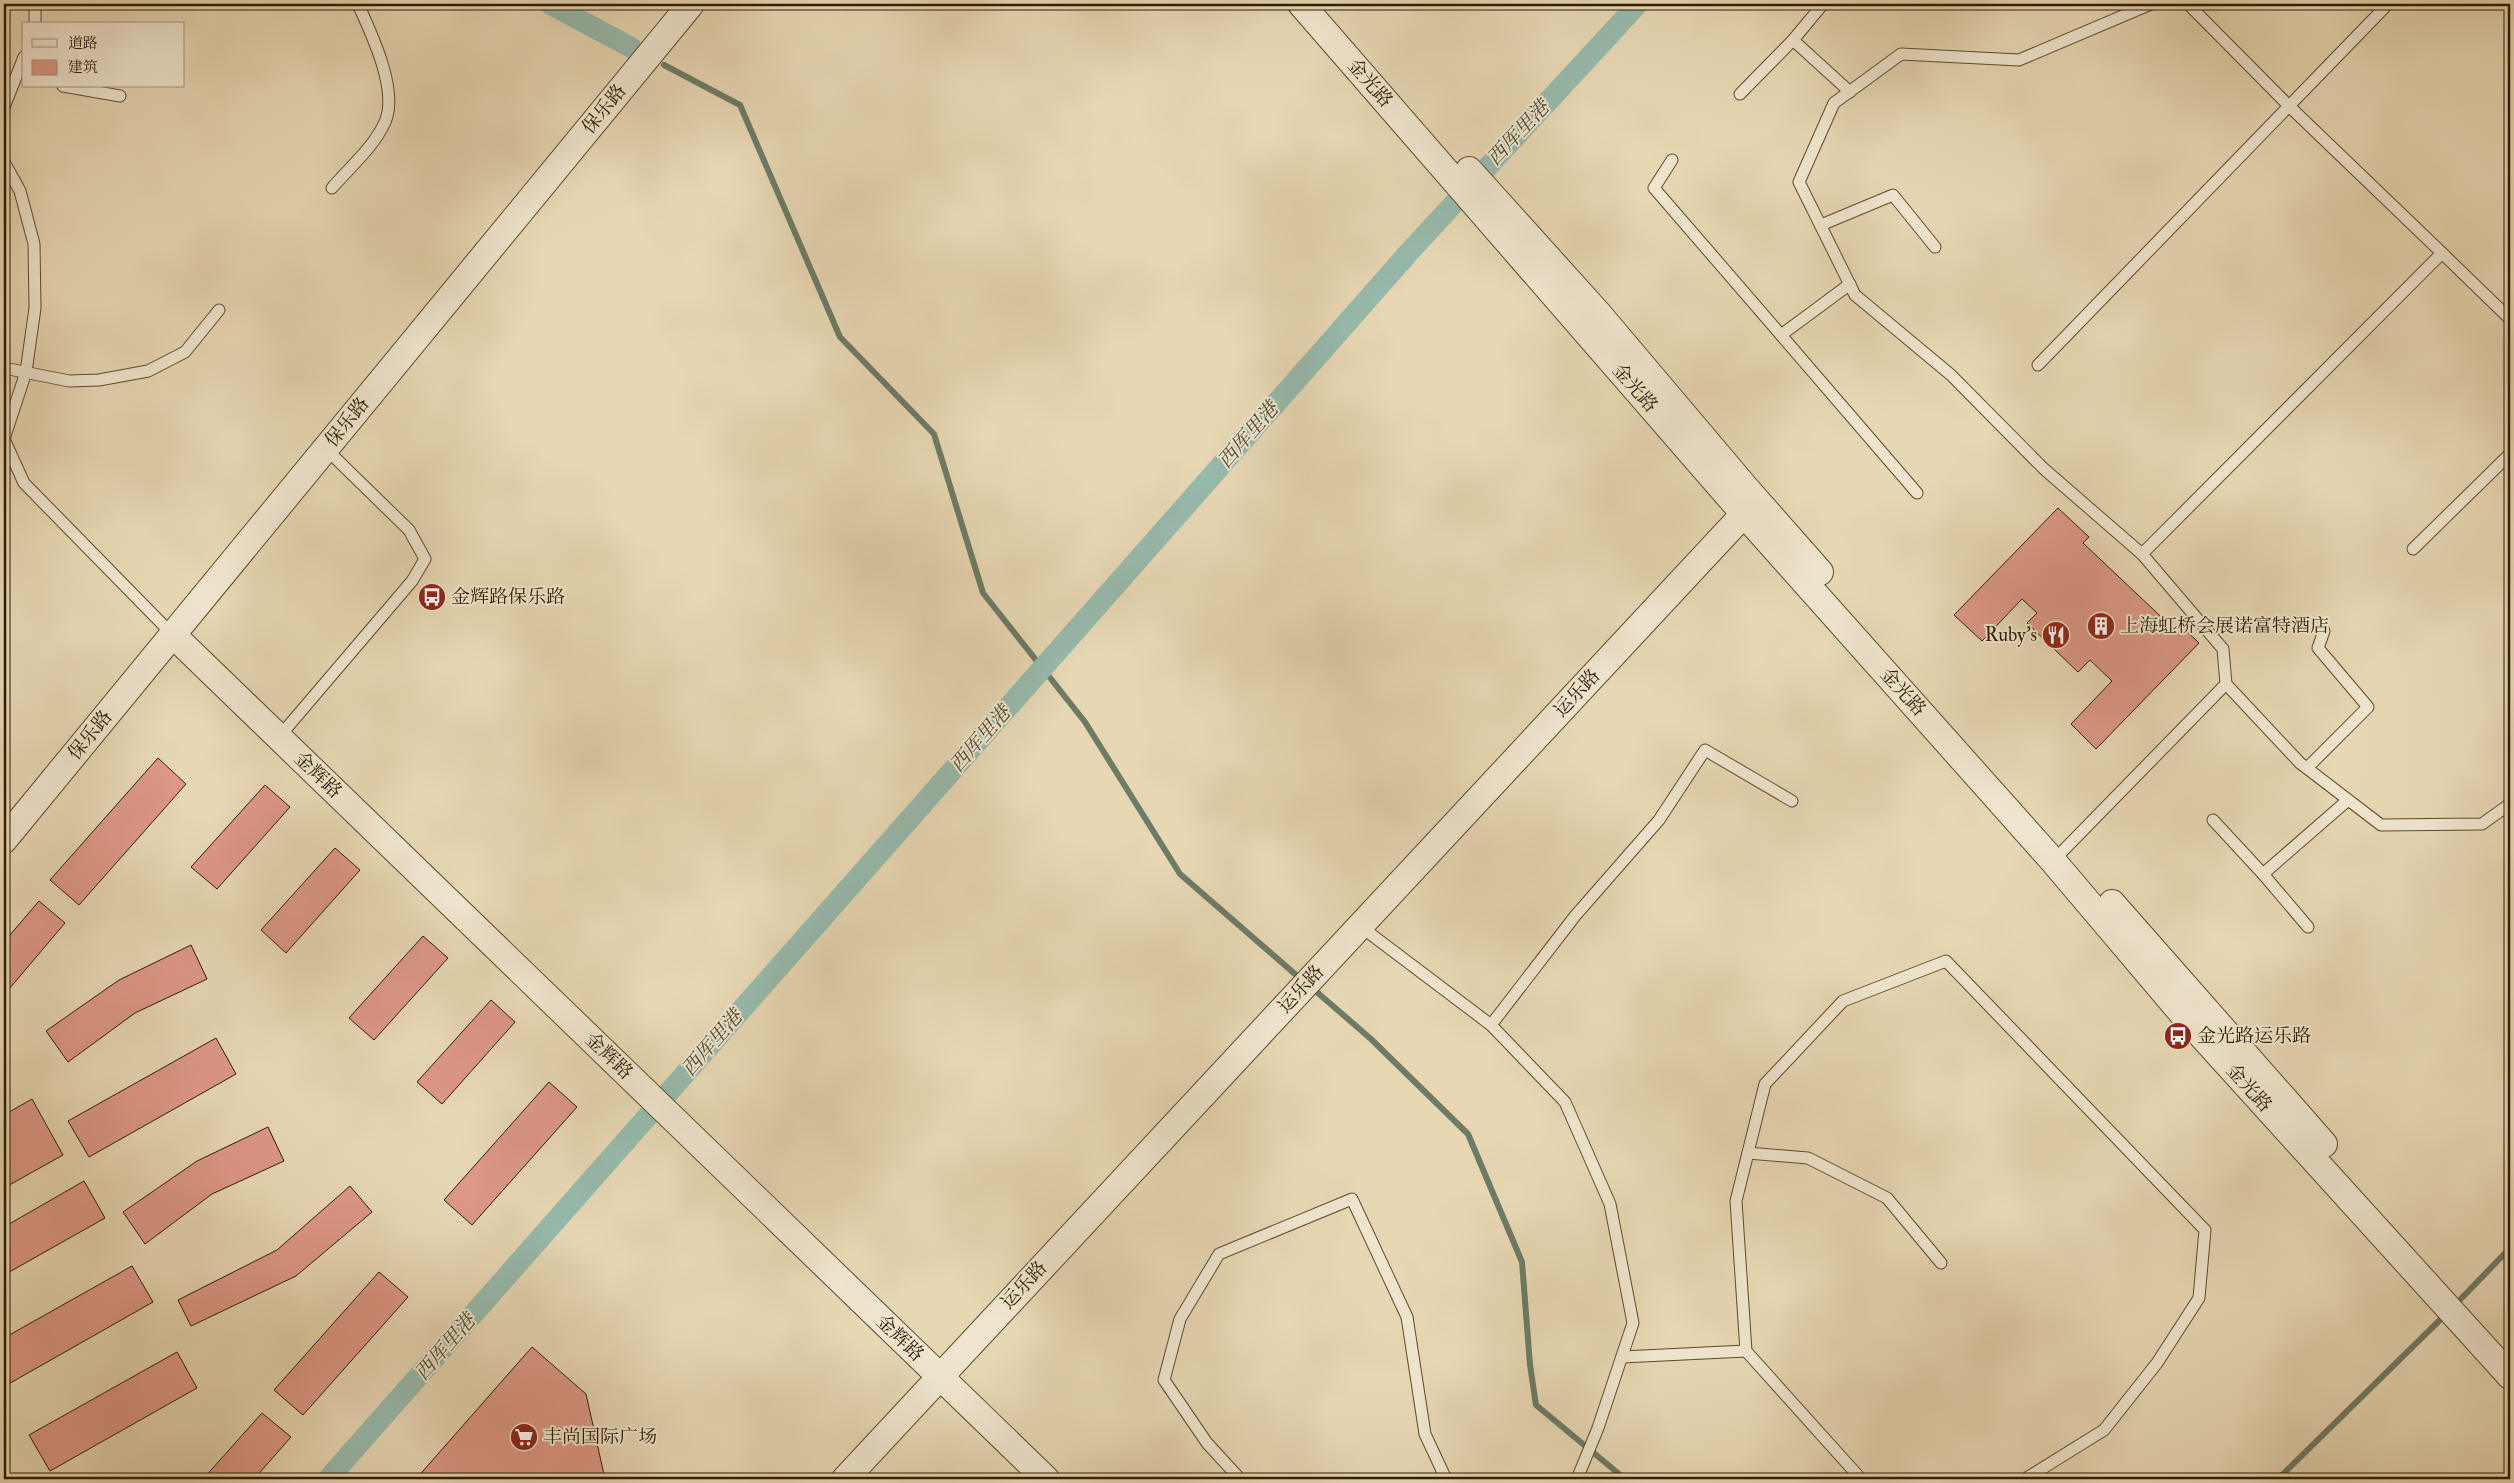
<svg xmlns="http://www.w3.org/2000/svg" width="2514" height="1483" font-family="'IM FELL Double Pica','Noto Serif SC',serif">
<rect width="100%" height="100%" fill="#e7d7b3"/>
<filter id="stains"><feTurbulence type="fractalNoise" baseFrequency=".004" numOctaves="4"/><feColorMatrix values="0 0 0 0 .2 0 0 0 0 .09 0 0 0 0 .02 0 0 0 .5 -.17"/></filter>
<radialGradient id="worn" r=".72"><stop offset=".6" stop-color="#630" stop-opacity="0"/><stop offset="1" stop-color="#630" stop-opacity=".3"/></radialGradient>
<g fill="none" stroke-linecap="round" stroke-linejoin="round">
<g stroke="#6d7b67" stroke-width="6">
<path d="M664,65l76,40 100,232 94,97 49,159 102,129 95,152 123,107"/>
<path d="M1311,987l60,52 97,95 54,128 8,103 6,40 89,74"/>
<path d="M2454,1306l56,-58"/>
<path d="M2278,1479l169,-166"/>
</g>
<g stroke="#97baac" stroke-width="21">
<path d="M550,4l82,44"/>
<path d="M328,1479l1083,-1229 227,-246"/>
</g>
</g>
<g fill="#dd9886" stroke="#2e1c00">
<path d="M2058,508l31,29 -6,6 91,86 5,-5 20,19 -103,106 -25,-25 41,-43 -22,-21 -12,12 -51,-49 10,-10 -15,-14 -40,42 -28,-26z"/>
<path d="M158,758l28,26 -107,121 -29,-25z"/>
<path d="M265,785l25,22 -73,82 -26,-22z"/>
<path d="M335,848l25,22 -74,83 -25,-23z"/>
<path d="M39,901l26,22 -61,72v-53z"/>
<path d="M423,936l25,22 -74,82 -25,-22z"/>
<path d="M191,945l16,34 -72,34 -67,49 -22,-31 73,-51z"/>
<path d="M491,1000l24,22 -73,82 -25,-22z"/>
<path d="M216,1038l20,36 -147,83 -21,-36z"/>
<path d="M549,1082l28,25 -105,118 -28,-25z"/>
<path d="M32,1099l31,56 -59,33v-73z"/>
<path d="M268,1127l16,34 -72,33 -67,50 -22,-32 74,-51z"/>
<path d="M84,1181l21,37 -101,57v-48z"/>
<path d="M350,1186l22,26 -76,64 -105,50 -13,-26 99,-50z"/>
<path d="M132,1266l21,36 -148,84 -1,-48z"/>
<path d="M379,1272l29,25 -105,118 -29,-25z"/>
<path d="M532,1347l54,47 19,85h-189z"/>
<path d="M177,1352l20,36 -147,83 -21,-36z"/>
<path d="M262,1413l29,24 -37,42h-51z"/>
<path d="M4,1467l7,12h-7z"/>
</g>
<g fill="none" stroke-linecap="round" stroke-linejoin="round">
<defs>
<g id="service">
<path d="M35,4v20"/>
<path d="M2151,4l-132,56 -118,-6 -67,49 -35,79 56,113 96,80 93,94 98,85 81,95 3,35 74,79 81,62 101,-1 28,-20"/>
<path d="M1793,40l30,-36"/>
<path d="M63,86l57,10"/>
<path d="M1740,94l53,-54 57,52"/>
<path d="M4,107l20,-50"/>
<path d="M1672,160l-18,28 127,147"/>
<path d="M4,162l16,29 14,53 1,64 -9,64 -22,67"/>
<path d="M332,188c18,-21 42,-41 53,-66 14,-32 -14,-89 -27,-118"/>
<path d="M1821,225l72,-30 42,52"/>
<path d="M2442,253l68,66"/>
<path d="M1850,284l-69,51 136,158"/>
<path d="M2038,365l251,-259 -101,-102"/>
<path d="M4,368l65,13 30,-1 49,-9 37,-19 34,-42"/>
<path d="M4,439l20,44 148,151"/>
<path d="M2413,549l97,-95"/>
<path d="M2142,554l300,-301 -153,-147 99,-102"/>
<path d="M279,737l133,-156 13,-22 -16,-29 -84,-82"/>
<path d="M2307,768l61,-61 -50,-59 6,-17"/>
<path d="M2213,820l50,54 85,-74"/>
<path d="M2053,861l173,-177"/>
<path d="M2263,874l45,53"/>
<path d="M1360,926l131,99 74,77 45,102 23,119 -35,105 -21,51"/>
<path d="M1491,1025l84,-109 84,-96 46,-70 87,51"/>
<path d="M1748,1153l60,5 79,40 54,65"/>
<path d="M1622,1357l124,-6"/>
<path d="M1240,1479l-33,-36 -43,-63 16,-61 39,-65 133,-55 55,118 18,117 21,45"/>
<path d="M1861,1479l-115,-128 -10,-150 29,-117 78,-83 103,-40 259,269 -6,68 -42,65 -53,67 -79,49"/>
</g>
<g id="tertiary">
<path d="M1301,4l443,510 309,347 138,163 319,352"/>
<path d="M1469,170l128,142 148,175 75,85"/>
<path d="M172,634l874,845"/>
<path d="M4,840l687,-836"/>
<path d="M2112,903l212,241"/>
<path d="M845,1479l899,-965 10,-14"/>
</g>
</defs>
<use href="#service" stroke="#5c4b2d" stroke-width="13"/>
<use href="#tertiary" stroke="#5c4b2d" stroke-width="28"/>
<use href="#service" stroke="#efe5ce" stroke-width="11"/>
<use href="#tertiary" stroke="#efe5ce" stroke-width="26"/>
</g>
<defs>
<symbol id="bus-disc" viewBox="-11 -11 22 22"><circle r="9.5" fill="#8f2418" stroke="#efe5ce"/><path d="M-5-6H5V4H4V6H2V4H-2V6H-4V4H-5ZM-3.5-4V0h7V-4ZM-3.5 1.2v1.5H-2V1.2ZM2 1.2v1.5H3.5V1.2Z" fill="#fff"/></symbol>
<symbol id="building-disc" viewBox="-11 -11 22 22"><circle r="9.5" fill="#8f2418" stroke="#efe5ce"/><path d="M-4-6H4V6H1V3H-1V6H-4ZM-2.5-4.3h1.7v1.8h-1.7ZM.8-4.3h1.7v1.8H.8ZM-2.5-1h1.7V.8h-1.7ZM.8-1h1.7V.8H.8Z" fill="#fff"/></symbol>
<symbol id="restaurant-disc" viewBox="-11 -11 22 22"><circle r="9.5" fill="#8f2418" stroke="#efe5ce"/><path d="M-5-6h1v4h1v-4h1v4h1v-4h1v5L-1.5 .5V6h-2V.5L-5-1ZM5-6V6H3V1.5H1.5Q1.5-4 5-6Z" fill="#fff"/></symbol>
<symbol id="supermarket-disc" viewBox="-11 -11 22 22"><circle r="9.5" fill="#8f2418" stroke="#efe5ce"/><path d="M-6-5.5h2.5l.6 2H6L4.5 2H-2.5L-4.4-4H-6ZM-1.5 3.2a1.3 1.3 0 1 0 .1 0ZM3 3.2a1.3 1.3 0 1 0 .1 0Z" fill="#fff"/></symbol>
</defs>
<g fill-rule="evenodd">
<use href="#bus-disc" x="416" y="581" width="32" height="32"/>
<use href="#building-disc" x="2085" y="610" width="32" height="32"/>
<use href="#restaurant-disc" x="2040" y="619" width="32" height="32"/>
<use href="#bus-disc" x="2162" y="1020" width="32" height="32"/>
<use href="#supermarket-disc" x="508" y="1421" width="32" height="32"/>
</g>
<g text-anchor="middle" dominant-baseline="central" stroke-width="4" stroke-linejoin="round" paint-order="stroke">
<g font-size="19" fill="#2e1c00" stroke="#efe5ce">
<text transform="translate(1370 83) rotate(49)">金光路</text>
<text transform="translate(604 109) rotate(-51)">保乐路</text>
<text transform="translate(1635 388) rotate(49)">金光路</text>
<text transform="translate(347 422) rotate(-51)">保乐路</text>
<text transform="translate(1903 692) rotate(48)">金光路</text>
<text transform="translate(1577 693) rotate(-47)">运乐路</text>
<text transform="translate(90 735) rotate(-51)">保乐路</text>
<text transform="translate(318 775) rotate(44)">金辉路</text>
<text transform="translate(1301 989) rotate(-47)">运乐路</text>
<text transform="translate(609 1056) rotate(44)">金辉路</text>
<text transform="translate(2249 1088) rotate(48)">金光路</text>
<text transform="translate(1024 1285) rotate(-47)">运乐路</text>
<text transform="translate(900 1338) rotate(44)">金辉路</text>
</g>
<g font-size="19" fill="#2e1c00" stroke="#efe5ce" text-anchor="start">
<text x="451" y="597">金辉路保乐路</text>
<text x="2120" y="626">上海虹桥会展诺富特酒店</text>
<text x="2037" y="635" text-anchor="end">Ruby's</text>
<text x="2197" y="1036">金光路运乐路</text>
<text x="543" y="1437">丰尚国际广场</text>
</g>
<g font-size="20" font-style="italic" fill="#4e4b34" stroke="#efe5ce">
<text transform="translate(1518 133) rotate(-47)">西厍里港</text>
<text transform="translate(1248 435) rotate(-49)">西厍里港</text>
<text transform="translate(980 739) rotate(-49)">西厍里港</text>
<text transform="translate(712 1043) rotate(-49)">西厍里港</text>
<text transform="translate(445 1347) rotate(-49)">西厍里港</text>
</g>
</g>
<rect width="2514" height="1483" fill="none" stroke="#e7d7b3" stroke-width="20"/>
<rect x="5" y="5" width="2504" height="1473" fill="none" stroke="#2e1c00" stroke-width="2.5"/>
<rect x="10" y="10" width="2494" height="1463" fill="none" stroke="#2e1c00"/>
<rect x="22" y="22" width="162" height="65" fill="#efe5ce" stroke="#a2957c"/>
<rect x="32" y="39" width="25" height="8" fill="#efe5ce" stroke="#a2957c"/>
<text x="68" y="48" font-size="15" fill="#2e1c00">道路</text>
<rect x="32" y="60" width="25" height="15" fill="#dd9886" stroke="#a2957c"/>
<text x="68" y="72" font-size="15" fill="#2e1c00">建筑</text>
<rect width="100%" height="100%" filter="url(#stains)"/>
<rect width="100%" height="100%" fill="url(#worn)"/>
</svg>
